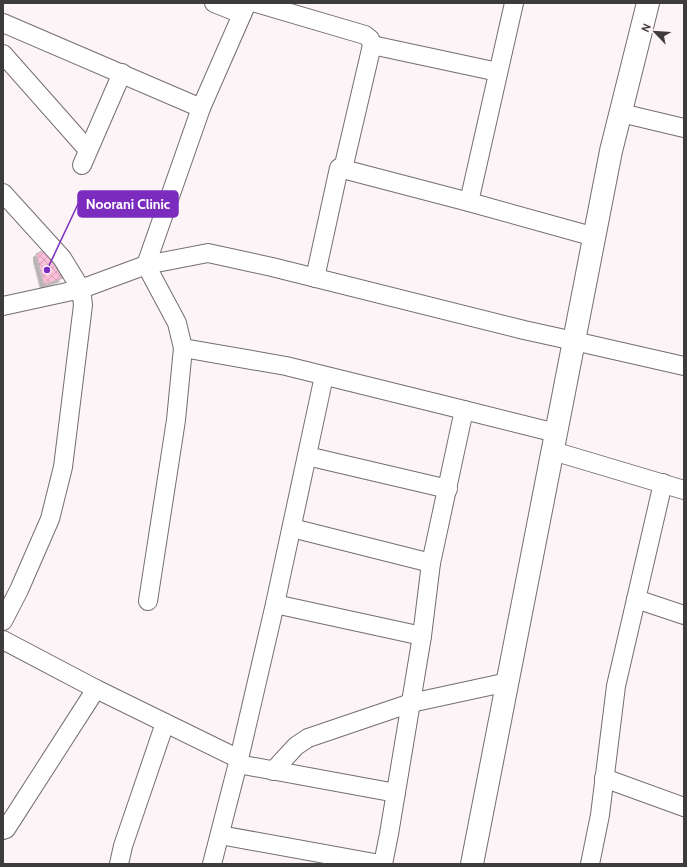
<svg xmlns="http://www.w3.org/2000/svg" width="687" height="867" font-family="Cabin,sans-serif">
<defs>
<pattern id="building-cross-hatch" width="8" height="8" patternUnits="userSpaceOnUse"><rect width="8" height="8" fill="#fbbed9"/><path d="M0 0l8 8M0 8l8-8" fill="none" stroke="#d8a4bb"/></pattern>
<filter id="shadow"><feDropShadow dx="-3.5" dy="3.5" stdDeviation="0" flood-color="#0004"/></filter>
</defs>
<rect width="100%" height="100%" fill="#fcf4f7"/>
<path fill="url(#building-cross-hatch)" stroke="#b7b1b3" filter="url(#shadow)" d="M44,250l19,28 -19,7 -8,-31z"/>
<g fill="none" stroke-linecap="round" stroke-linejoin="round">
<defs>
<g id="street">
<path d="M214,3l28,11"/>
<path d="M256,3l109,32 5,4 2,6 -29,124"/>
<path d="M3,23l198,85"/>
<path d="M372,45l126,27"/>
<path d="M3,54l85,96"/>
<path d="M621,113l63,15"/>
<path d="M82,165l40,-92"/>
<path d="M3,193l59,65 19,31 2,16 -20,162 -13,52 -31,71 -16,31"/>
<path d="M469,202l126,35"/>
<path d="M315,278l24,-110 130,34 45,-199"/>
<path d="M3,306l78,-17 65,-24 62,-12 64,14 252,63 50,11 110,25"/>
<path d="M183,348l103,18 178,44"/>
<path d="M553,451l131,39"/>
<path d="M307,456l141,33"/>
<path d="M292,528l139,35"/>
<path d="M636,599l48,16"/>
<path d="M148,601l28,-181 7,-72 -6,-25 -31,-58 55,-157 46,-105"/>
<path d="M275,604l49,-228"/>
<path d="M3,640l93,49 -90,140 -3,1"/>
<path d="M96,689l143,70 36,-155 147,32 9,-73 33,-153 92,23"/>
<path d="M238,764l158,29"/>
<path d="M273,771l23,-25 12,-8 103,-35 97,-21"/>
<path d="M604,778l80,29"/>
<path d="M220,835l160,29"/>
<path d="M119,864l4,-18 42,-123"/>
<path d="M212,864l27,-105"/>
<path d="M383,864l6,-30 33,-198"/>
<path d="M590,864l10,-49 16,-129 47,-203"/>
</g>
<path id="secondary" d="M472,864l139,-713 37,-148"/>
</defs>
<use href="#street" stroke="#746e71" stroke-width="20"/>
<use href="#secondary" stroke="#746e71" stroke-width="24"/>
<use href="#street" stroke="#fff" stroke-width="18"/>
<use href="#secondary" stroke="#fff" stroke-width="22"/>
</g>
<path fill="none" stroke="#7b2cbf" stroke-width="1.5" d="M47 270L78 204"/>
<circle fill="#7b2cbf" stroke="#fcf4f7" stroke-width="1.5" cx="47" cy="270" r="4"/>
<rect fill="#7b2cbf" stroke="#7b2cbf" stroke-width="1.5" x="78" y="191" width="100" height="26" rx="4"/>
<g font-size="14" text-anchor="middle" font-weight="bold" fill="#fff">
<text x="128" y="209">Noorani Clinic</text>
</g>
<rect width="687" height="867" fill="none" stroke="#3e3b3c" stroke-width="8"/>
<g transform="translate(655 32) rotate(295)" stroke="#fcf4f7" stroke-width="3" paint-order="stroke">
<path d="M0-3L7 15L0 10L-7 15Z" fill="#3e3b3c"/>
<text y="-6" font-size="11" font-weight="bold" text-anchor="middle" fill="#3e3b3c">N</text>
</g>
</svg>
